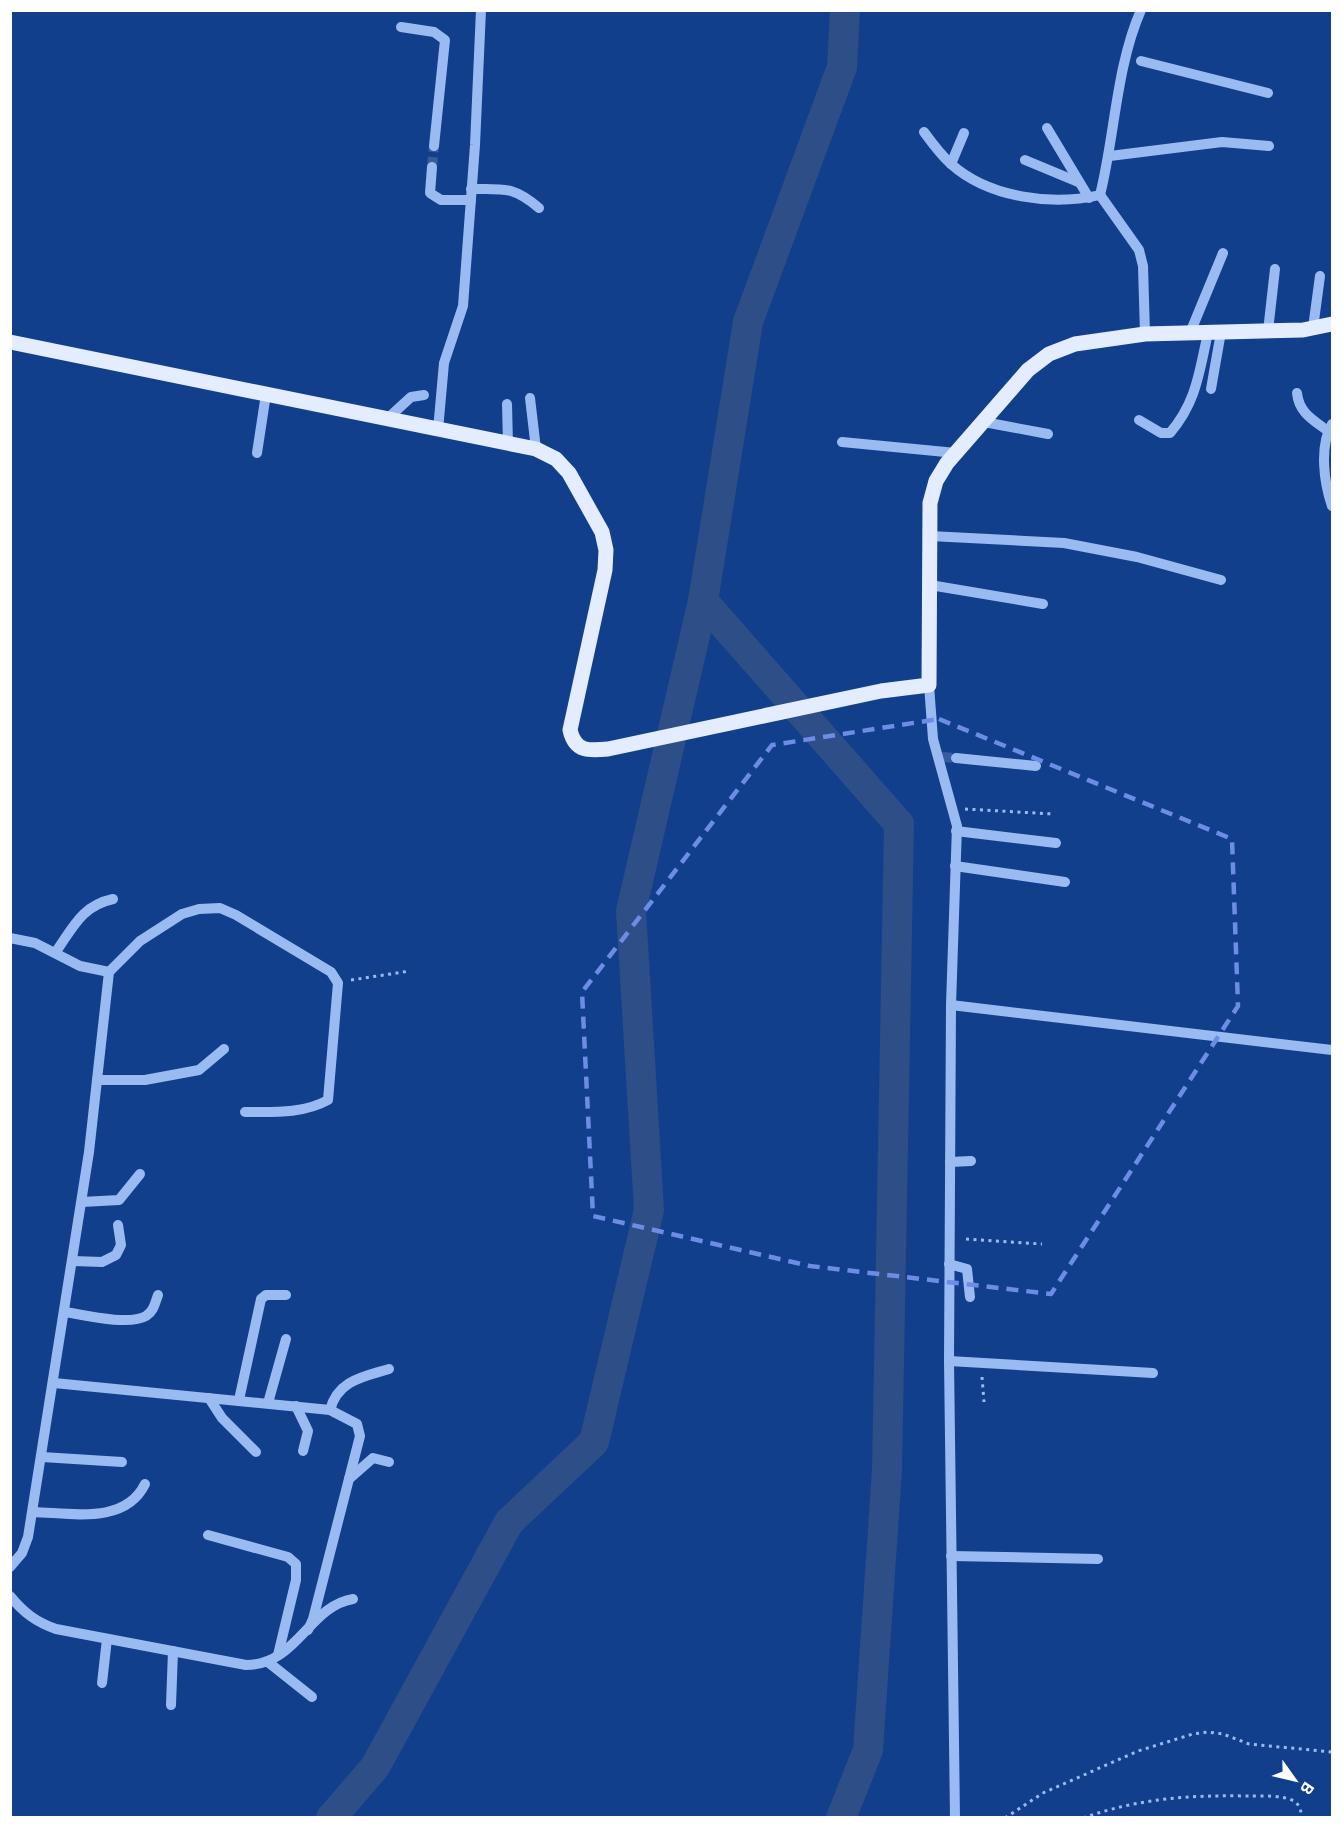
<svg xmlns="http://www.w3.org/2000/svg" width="1343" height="1828" font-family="'Public Sans',sans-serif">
<rect width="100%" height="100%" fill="#123f8b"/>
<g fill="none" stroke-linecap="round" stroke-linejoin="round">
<g stroke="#2d4e87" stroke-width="30">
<path d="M331,1818l44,-51 134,-245 85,-80 55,-232 -18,-299 72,-310"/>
<path d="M841,1818l27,-68 19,-280 12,-646 -196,-223 45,-279 94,-255 3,-57"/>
</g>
<g stroke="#365c9c" stroke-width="10" stroke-dasharray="10 5" stroke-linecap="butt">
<path d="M432,167l2,-21"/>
<path d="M942,757l14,1"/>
</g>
<g stroke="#9abbf1" stroke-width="3" stroke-dasharray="3 4.5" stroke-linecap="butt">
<path d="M965,809l88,5"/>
<path d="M351,980l59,-9"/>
<path d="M966,1239l76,5"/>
<path d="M982,1377l2,25"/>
<path d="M1005,1818l38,-25 95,-42 55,-17 15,-2 15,2 26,10 83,8"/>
<path d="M1083,1818c57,-20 107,-23 165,-22 13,0 35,-1 46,5 6,4 7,10 8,17"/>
</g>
<g stroke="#9abbf1" stroke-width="10">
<path d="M401,27l33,5 11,8 -11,106"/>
<path d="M1141,61l127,32"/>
<path d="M1047,128l42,70"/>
<path d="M924,132c8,11 17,23 27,32 38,34 101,42 149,31"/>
<path d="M1110,156l112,-14 47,4"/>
<path d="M1025,160l53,22"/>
<path d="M951,164l13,-31"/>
<path d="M432,167l-2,26 11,7h30"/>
<path d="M471,189c33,0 42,-3 68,19"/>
<path d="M1100,195c15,-60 16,-128 41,-185"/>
<path d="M1100,195l39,55 4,16 2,68"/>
<path d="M1313,328l7,-52"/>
<path d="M1268,331l7,-62"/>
<path d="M1190,333l33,-80"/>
<path d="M1211,389l10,-57"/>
<path d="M1297,393c2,20 16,27 31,38"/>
<path d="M530,398l6,51"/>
<path d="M507,404l1,40"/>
<path d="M387,419l24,-22 13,-2"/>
<path d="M1139,420l22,13h9c27,-32 29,-61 38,-100"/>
<path d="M984,422l64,12"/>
<path d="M1332,424c-13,22 -8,59 0,82"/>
<path d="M438,430l6,-67 19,-57 12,-161 6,-135"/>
<path d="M842,442l114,11"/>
<path d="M257,453l9,-59"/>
<path d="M930,536l134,7 73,14 84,23"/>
<path d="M930,585l113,19"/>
<path d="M929,685l4,54 24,87 -6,179 -2,356 6,457"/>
<path d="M956,758l80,8"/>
<path d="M956,831l100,12"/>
<path d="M955,866l110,16"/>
<path d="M10,938l25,5 45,23 29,6"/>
<path d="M55,953c18,-25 26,-47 58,-54"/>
<path d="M951,1005l381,45"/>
<path d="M97,1080h48l54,-10 25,-21"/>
<path d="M950,1162l21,-1"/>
<path d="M82,1202l37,-2 21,-26"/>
<path d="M73,1261l29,1 14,-7 5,-10 -3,-20"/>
<path d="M949,1264l18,5 3,28"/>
<path d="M65,1312c19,3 64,14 81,4 8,-5 9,-13 12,-21"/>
<path d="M949,1361l204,12"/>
<path d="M54,1383l276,27 27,14 3,12 -47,183 -5,11"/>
<path d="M209,1398l13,20 34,34"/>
<path d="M239,1400l22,-101 5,-4h20"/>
<path d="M268,1403l18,-64"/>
<path d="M296,1406l12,25 -5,20"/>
<path d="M330,1410c8,-30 33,-33 59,-41"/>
<path d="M42,1457l80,5"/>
<path d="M349,1479l24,-21 16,4"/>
<path d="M33,1512c38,1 92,13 112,-28"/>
<path d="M208,1535l80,22 8,7v16l-18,75"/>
<path d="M951,1556l147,3"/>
<path d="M10,1567l12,-14 6,-16 61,-385 20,-180 31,-31 42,-27 17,-5 21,-1 16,7 95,57 7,11 -10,117c-25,14 -55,12 -83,12"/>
<path d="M10,1596c14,17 26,26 46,33l190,36c51,0 63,-59 107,-66"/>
<path d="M268,1662l44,35"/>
<path d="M102,1683l5,-44"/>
<path d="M171,1705l2,-54"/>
</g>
<path stroke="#e4ecff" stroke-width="15" d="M10,342l526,107 20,10 13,14 33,59 4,18 -1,20 -35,160c5,22 19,21 38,19l273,-58 48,-6 1,-182 6,-22 11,-18 81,-93 21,-16 26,-10 70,-10 158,-4 29,-6"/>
</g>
<path fill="none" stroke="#6c8ce6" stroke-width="4.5" stroke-dasharray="12 8" stroke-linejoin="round" d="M939,719l293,120 6,167 -187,288 -241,-28 -217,-50 -11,-224 190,-247z"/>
<rect width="1343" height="1828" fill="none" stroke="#ffffff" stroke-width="24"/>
<g transform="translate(1295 1780) rotate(124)" stroke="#123f8b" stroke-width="4.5" paint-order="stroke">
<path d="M0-4.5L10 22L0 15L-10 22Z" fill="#ffffff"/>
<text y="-9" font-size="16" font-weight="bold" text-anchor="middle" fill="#ffffff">B</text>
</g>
</svg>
